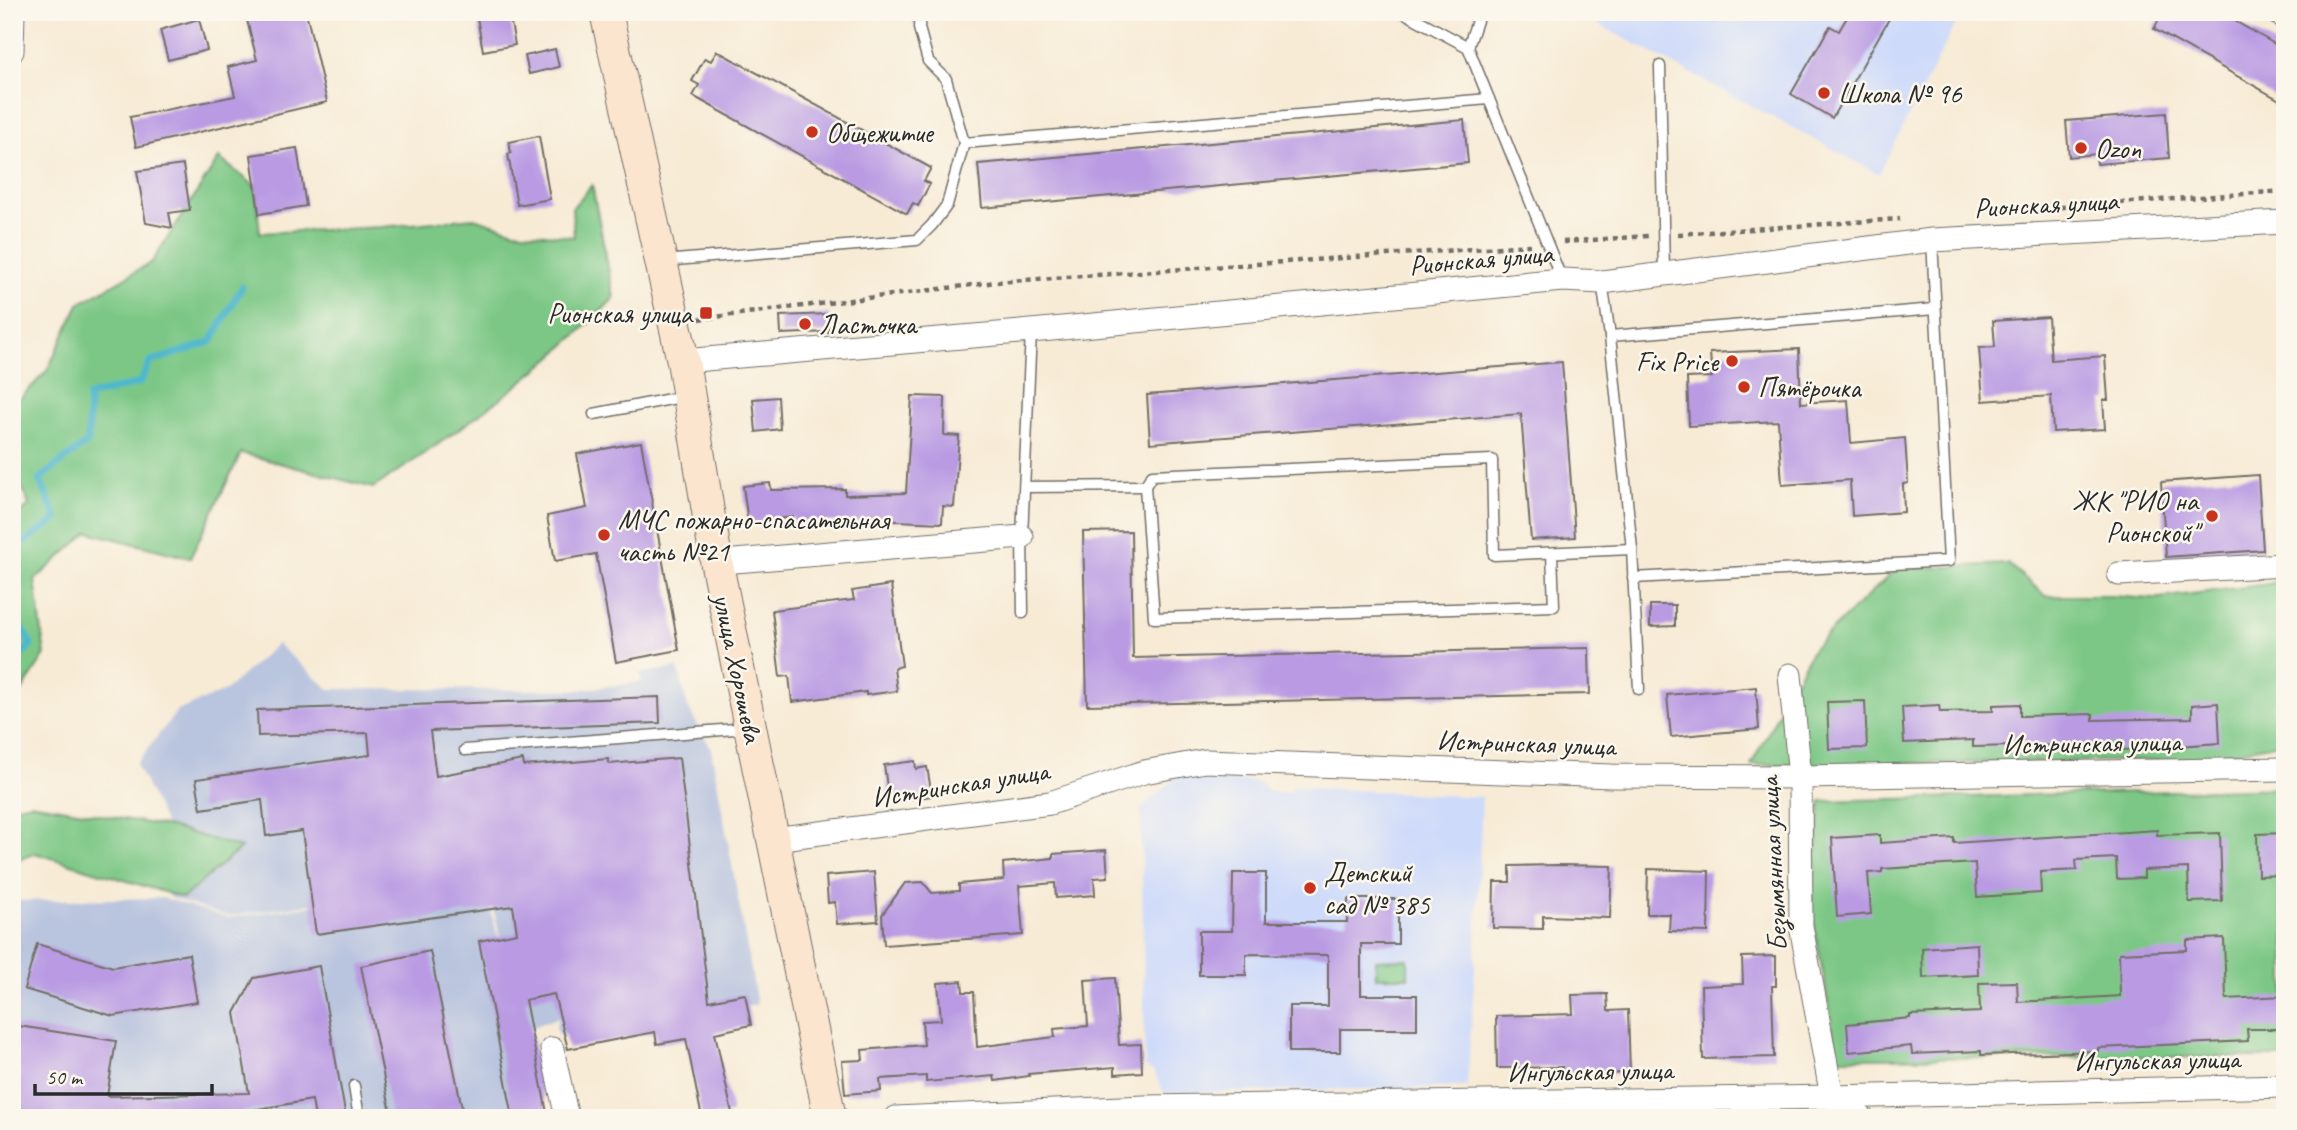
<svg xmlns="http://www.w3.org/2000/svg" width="2297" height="1130" font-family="Caveat,sans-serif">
<rect width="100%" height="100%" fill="#fbf7ec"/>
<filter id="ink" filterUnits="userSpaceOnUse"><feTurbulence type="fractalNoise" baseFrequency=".0143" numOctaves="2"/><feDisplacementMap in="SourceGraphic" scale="14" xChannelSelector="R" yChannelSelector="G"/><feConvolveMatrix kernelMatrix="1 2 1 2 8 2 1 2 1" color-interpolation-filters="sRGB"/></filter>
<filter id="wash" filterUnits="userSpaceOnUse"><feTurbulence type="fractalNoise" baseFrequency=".00686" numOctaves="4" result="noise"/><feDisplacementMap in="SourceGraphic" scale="28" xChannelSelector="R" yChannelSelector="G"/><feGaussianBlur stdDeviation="1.57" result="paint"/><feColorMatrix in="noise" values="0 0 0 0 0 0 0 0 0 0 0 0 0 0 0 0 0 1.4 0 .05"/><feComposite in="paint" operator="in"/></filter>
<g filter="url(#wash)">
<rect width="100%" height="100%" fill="#f7ebd6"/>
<g fill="#cedafa">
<path d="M1575,12h387l-83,162z"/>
<path d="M1179,776l80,6 8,9 23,1 3,-5 189,10 -7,173 -8,117 -303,6 -10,-21 -9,-5 -4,-260z"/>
</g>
<g fill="#b9c4de">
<path d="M277,644l52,45 249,1 64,-8 -2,-9 38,-5 10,40 23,40 46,256 -99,21 -3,-8 -95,19 -4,-9 3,-10 -36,14 -39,-161 -173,34 -84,12 -59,-19 -2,-71 -30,-62 41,-53 48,-20z"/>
<path d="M481,872l41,161 7,-1 7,23 12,63h-536v-217l151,-3 65,20 83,-12z"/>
</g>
<g fill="#7bc785" stroke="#537958" stroke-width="2">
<path d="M219,158l36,28 5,47 122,-6 92,-9 41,13 59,6 -2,-29 20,-23 22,113c-70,73 -157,135 -241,190l-132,-35 -51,105 -102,-26 -53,48 10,75 -33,51v-66l8,-1 -8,-13v-102l17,-19 -17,-45v-53l35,-36 32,-67 73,-42z"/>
<path d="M2008,564l38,32h65l41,3 117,-15 16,-5v163l-92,18 -442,5 62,-117 83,-79z"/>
<path d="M2285,788v269l-447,1 -27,-151 10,-106z"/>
<path d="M31,803l139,24 71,21 -58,50 -148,-45 -23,10v-56z"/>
<path d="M1408,959v18h-32v-17z"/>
</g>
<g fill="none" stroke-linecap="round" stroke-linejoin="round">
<g stroke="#4fb7cd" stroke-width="7">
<path d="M12,548l7,-2 38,-27 -18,-40 49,-37 1,-46 51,-13 10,-21 61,-20 31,-55"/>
<path d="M12,615l13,18 6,12 -19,18"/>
</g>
</g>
<g id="blocks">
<g fill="#ba9be3">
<path d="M245,12h61l21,90 -191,45 -6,-30 105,-21 -7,-29 29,-7z"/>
<path d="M476,12h33l6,33 -32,6z"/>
<path d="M1850,12h43l-61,106 -41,-24 39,-68 9,5z"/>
<path d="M2163,12h56l66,38v53l-131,-74z"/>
<path d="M199,19l8,31 -39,10 -8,-30z"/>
<path d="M555,49l4,18 -30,7 -4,-18z"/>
<path d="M717,51l214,117 -7,13 6,3 -12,22 -5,-3 -6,11 -214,-118 6,-11 -7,-4 13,-23 6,3z"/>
<path d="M2166,113l3,45 -72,6 -1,-10 -27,3 -3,-36z"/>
<path d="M1464,120l4,43 -486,45 -4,-44z"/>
<path d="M539,136l11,63 -33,6 -9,-51 3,-1 -2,-11z"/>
<path d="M297,148l9,58 -47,8 -8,-59z"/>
<path d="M183,165l7,45 -21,3 3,15 -26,-5 -9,-52z"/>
<path d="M829,314v18l-48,2 -1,-18z"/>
<path d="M2048,317l3,43 54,-4 3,44h-5l2,29 -52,3 -2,-36 -68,5 -4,-53 16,-1 -2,-26z"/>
<path d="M1799,349l2,54 47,-3 3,43 54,-5 3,45 -5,1 1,28 -52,4 -2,-36 -68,5 -4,-64 -89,5 -2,-48 25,-1 -2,-24z"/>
<path d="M1562,362l13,175 -44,3 -10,-126 -371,29 -3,-48z"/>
<path d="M912,396l33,1 -1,38 15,1 -5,71 -11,-1 -1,17 -66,-3v2h-83v-5l-45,6 -5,-37 27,-3 1,7 74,-1v6l61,-2z"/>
<path d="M778,397l2,32 -24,3 -3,-33z"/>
<path d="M641,442l38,208 -63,12 -20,-108 -41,7 -8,-45 40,-8 -10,-54z"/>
<path d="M2258,475l5,75 -97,7 -5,-75z"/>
<path d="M1131,531l2,127 456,-10 1,46 -503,11 -4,-173z"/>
<path d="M891,585l11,81 -8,2 3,23 -31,4v-3l-74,10 -3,-26 -9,1 -8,-67 82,-10 -2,-9z"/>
<path d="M1650,605h25v21l-25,1z"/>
<path d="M1756,687l3,42 -88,8 -4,-42z"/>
<path d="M659,697l1,26 -230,8 6,45 87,-16 1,6 84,-7 1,5 70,-6 30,243 36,-7 6,31 -36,8 17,80 -30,5 -16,-79 -29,5 -2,-12 -87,17 -14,-55 -29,6 23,118h-35l-34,-177 38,-8 -4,-27 -197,28 -14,-103 -36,5 -4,-36 -61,9 -5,-30 174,-24 -2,-22 -110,3 -1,-26z"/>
<path d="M1865,701l2,47 -38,1 -2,-47z"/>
<path d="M2218,703l2,40 -57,4v2l-45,1v-6l-145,3v-7l-69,3 -2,-36 37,-2 1,7 53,-1v-6l27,-1v12l73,-2v6l99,-2v-13z"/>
<path d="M915,761l1,8 11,-2 5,29 -43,6 -5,-37z"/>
<path d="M2157,830v5l63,-2 2,68 -33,1 -1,-34 -44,2v8l-27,1 -1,-21 -40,2 1,10 -37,2 1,21 -64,4 -2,-34 -93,6v3l-14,1 3,41 -34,3 -5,-79 48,-3v8l74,-5v5z"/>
<path d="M2285,833v42l-27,1 -1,-42z"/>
<path d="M1106,850l2,27 -14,1 1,17 -39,3 -1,-15 -36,3 4,49 -139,10 -2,-30 23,-32 18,-1 9,11 27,-2v-7l45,-4 -1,-17 50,-5v-4z"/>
<path d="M1558,865l54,1 -2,52 -67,-2v13l-50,-1 1,-46h16v-16z"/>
<path d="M1648,869l61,2 -1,61 -39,-1 1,-17h-23z"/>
<path d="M874,872l4,49 -41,3 -2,-22 -7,1 -2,-27z"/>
<path d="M1233,873h33v49h81l1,-23h50v45h-37v51h56v34h-77v23h-51v-46h39v-51l-82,-1v21h-47v-44h33z"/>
<path d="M2224,938l2,61 59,-3v33h-38l1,12 -150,7v3l-52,2 -65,2v-4l-69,3 -1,-8 -62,6 -2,-28 63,-6v-3l70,-3 -1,-29 38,-1 1,20 102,-6 -1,-43 68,-3v-10z"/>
<path d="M37,944l76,23 76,-13 8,48 -84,14 -89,-27z"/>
<path d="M1977,944l1,31 -55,3 -1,-30z"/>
<path d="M430,951l34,167h-72l-31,-152z"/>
<path d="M1776,956v30h-4l2,71 -71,2 -2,-73 42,-2 -1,-27z"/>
<path d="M319,966l27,152h-31l-3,-18 -89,15v3h-211v-93l104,16 -9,55 142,-3 -14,-80 19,-35z"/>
<path d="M1115,978l4,67 22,-1 1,28 -27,2v-7l-87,7 1,2 -34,5 -1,-5 -68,6v-6l-46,3 1,12 -36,3 -3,-33 21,-1 -1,-10 62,-5 -2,-24 19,-1 -3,-37 24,-2 1,11h11l3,55 78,-10 -1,-8 34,-3 -3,-46z"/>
<path d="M1607,994l1,17 20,-1 2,63 -68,2v-8l-65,1 -1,-52 77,-2 -1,-19z"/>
</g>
</g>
</g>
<g filter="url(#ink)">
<use href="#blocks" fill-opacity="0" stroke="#726e67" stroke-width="2"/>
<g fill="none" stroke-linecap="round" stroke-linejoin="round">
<defs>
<g id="lane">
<path d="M1403,12l65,35 94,233"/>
<path d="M2262,12l23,12"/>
<path d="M1468,47l12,-35"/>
<path d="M1660,66l4,208"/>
<path d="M964,143l525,-44"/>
<path d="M663,261l254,-21 15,-15 15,-20 17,-62 -18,-64 -18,-18 -9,-33 1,-16"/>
<path d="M1602,282l8,54 325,-27"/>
<path d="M1610,336l22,213 7,140"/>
<path d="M594,414l92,-18"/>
<path d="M1025,487l120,-1"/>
<path d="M1552,553l2,53 -400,12 -9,-132 7,-11 340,-15 2,95 138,-6"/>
<path d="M1633,578l316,-17 -17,-321"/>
<path d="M1023,613l-1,-76 9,-206"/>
<path d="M465,750l283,-22"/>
<path d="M354,1086l5,32"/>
</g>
<g id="street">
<path d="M12,51l1,-39"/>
<path d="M683,361l348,-30 531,-51 40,2 330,-42 353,-18"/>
<path d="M717,565l18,-4 287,-24"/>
<path d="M2119,574l166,-9"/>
<path d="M1790,675l10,102 1,149 31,171 30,21"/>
<path d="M774,839l276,-36 94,-31 61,-11 407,15 188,1 485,-8"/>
<path d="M552,1049l15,69"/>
<path d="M896,1118l249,-11 687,-10 453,-11"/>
</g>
<path id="secondary" d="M606,12l77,349 34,204 113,553"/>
</defs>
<use href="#lane" stroke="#726e67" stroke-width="13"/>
<use href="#street" stroke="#726e67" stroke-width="25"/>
<use href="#secondary" stroke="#726e67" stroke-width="34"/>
<g stroke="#726e67" stroke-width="4.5" stroke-dasharray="5 5" stroke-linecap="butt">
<path d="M2020,210l265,-19"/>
<path d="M1678,234l222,-15"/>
<path d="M1563,242l85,-6"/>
<path d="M699,319l297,-37 534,-37"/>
</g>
<use href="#lane" stroke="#fff" stroke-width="10"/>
<use href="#street" stroke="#fff" stroke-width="23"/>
<use href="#secondary" stroke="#fbe5cf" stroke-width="32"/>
</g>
</g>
<g fill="#c8321e" stroke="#fbf7ec" stroke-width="2.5">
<circle cx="1824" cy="93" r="7"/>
<circle cx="812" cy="132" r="7"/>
<circle cx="2081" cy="148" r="7"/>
<rect x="699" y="306" width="14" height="14" rx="3.5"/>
<circle cx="805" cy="324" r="7"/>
<circle cx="1732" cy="361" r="7"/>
<circle cx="1744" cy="387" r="7"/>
<circle cx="2212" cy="516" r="7"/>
<circle cx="604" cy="535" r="7"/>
<circle cx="1310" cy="888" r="7"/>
</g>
<g text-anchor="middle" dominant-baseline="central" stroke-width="5" stroke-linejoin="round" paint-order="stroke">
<g font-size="28" fill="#2b2b2b" stroke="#fbf7ec" text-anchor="start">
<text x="1838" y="93">Школа № 96</text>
<text x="826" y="132">Общежитие</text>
<text x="2095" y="148">Ozon</text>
<text x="692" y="313" text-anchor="end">Рионская улица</text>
<text x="819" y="324">Ласточка</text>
<text x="1718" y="361" text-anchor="end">Fix Price</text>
<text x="1758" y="387">Пятёрочка</text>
<text x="2198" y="500" text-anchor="end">ЖК "РИО на<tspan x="2198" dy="32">Рионской"</tspan></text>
<text x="618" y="519">МЧС пожарно-спасательная<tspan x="618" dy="32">часть №21</tspan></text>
<text x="1324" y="872">Детский<tspan x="1324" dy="32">сад № 385</tspan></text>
</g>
<g font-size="28" fill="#2b2b2b" stroke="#fbf7ec">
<text transform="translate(2046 204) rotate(-3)">Рионская улица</text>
<text transform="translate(1481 259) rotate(-5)">Рионская улица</text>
<text transform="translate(738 668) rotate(78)">улица Хорошева</text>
<text transform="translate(1526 743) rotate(2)">Истринская улица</text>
<text transform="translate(2092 743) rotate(-1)">Истринская улица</text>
<text transform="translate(960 784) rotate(-9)">Истринская улица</text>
<text transform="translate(1773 864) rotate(-93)">Безымянная улица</text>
<text transform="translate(2157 1060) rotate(-1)">Ингульская улица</text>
<text transform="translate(1590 1071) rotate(-1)">Ингульская улица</text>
</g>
</g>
<rect width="2297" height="1130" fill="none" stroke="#fbf7ec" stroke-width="42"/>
<path d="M35 1084v10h177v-10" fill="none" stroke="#2b2b2b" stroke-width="3.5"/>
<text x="46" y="1084" font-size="21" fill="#2b2b2b" stroke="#fbf7ec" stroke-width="5" paint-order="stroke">50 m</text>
</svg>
